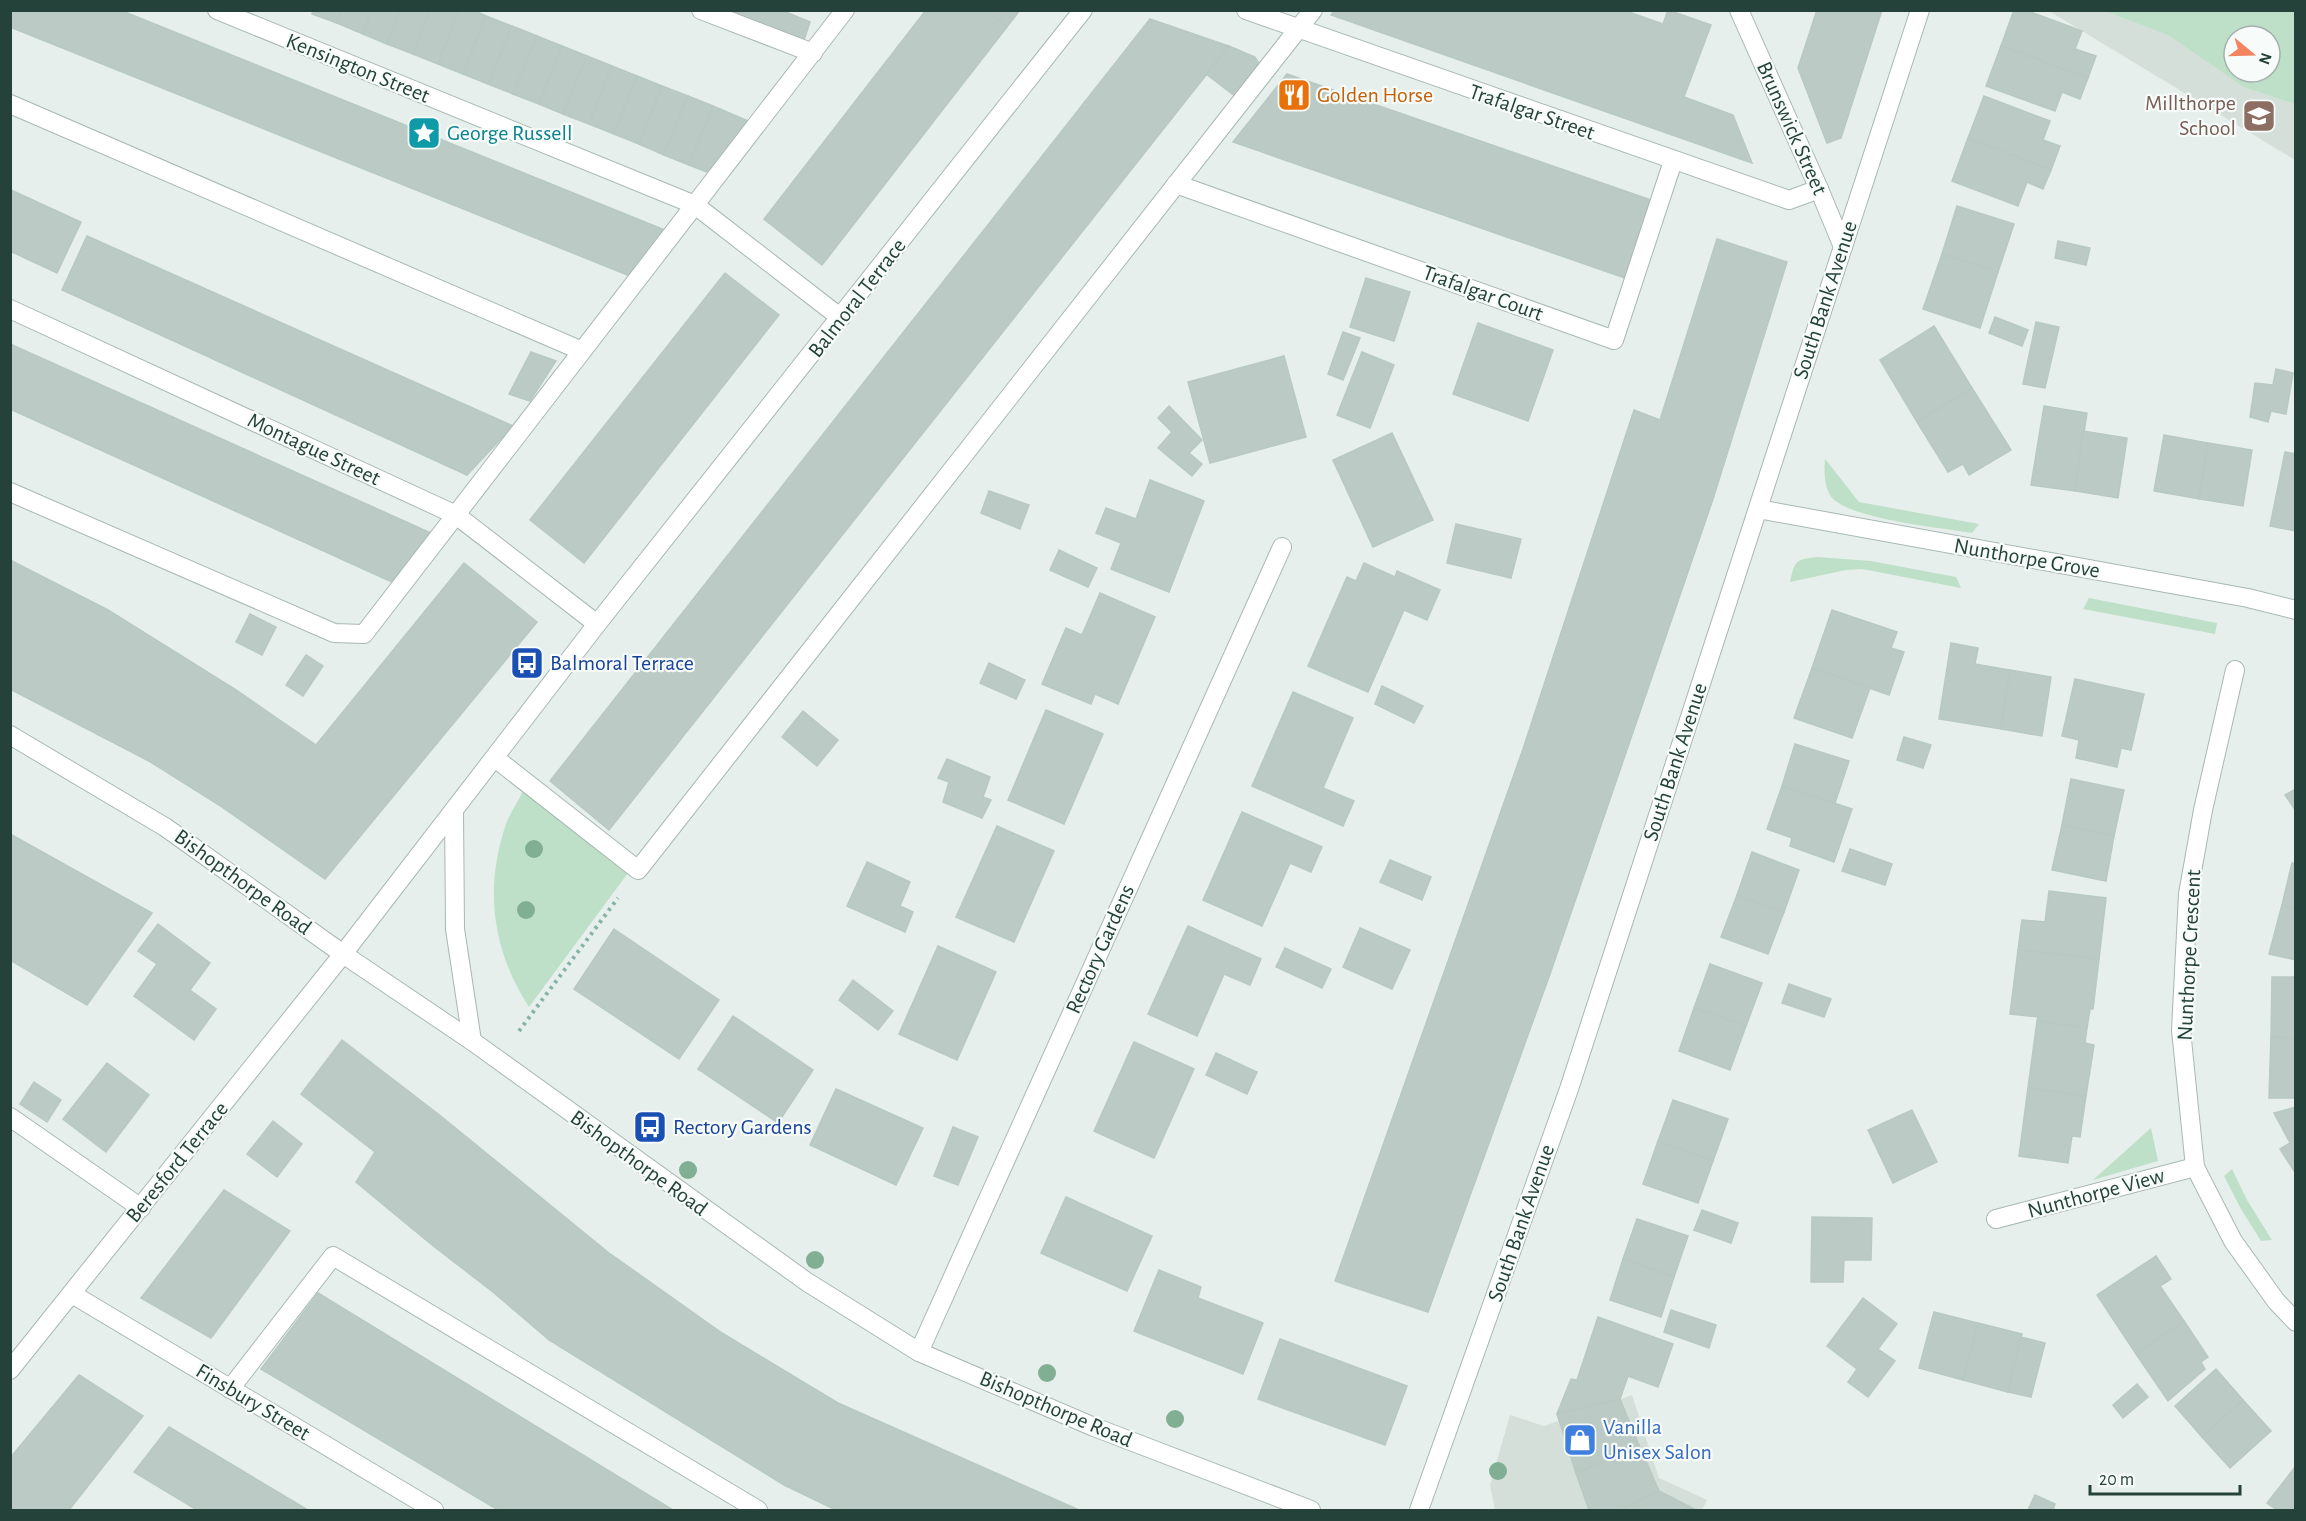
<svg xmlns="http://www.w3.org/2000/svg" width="2306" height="1521" font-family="'Alegreya Sans',sans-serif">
<rect width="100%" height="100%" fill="#e6efeb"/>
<g fill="#d4dfda" fill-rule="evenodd">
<path d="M2049,11h246v149zM2234,36h36v36h-36z"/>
<path d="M1632,1395l27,83 48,22 -5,10h-207l-5,-25 20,-70 34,11z"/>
</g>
<g fill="#bfe0c8" fill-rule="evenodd">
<path d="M2105,11h190v93l-51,-17 -76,-52zM2234,36h36v36h-36z"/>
<path d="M1825,459l34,43 120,22 -7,9c-28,-5 -128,-14 -142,-38 -6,-10 -6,-25 -5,-36z"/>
<path d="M1818,557l53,4 85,16 5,11 -99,-19 -16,1 -56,12c5,-22 6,-23 28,-25z"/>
<path d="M2089,598l128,25 -2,11 -132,-25z"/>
<path d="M523,791l105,82 -99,134c-37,-57 -45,-119 -23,-183 4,-11 12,-22 17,-33z"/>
<path d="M2151,1128l7,33 -65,19z"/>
<path d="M2232,1169l15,31 25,40 -11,1 -20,-32 -17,-33z"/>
</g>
<g fill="#bbcac4" stroke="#b8c9c2" stroke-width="1.5">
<path d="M10,10h110l545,220 -35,46 -620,-249z"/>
<path d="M313,10h29l-5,13 -25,-9z"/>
<path d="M342,10h30l-9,24 -26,-11z"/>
<path d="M372,10h29l-14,34 -24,-10z"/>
<path d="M401,10h29l-17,44 -26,-10z"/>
<path d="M430,10h29l-21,54 -25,-10z"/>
<path d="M459,10h14l13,6 -23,58 -25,-10z"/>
<path d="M717,10h64l29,12 -7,21z"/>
<path d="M926,10h59l22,17 -185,238 -58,-46z"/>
<path d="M985,10h35l-13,17z"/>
<path d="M1335,10h288l40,14 5,-14 43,15 -27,72 49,18 19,48 -421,-148z"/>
<path d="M1817,10h65l-41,128 -14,5 -29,-75z"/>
<path d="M2014,10h11l57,21 -7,18 21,7 -8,22 -87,-32z"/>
<path d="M486,16l26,10 -24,58 -25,-10z"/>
<path d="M1150,19l79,27 -620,784 -59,-49z"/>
<path d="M512,26l25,10 -24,58 -25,-10z"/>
<path d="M537,36l25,10 -23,58 -26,-10z"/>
<path d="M562,46l25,10 -24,58 -24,-10z"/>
<path d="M1229,46l26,11 5,8 -24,32 -30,-23z"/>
<path d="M2001,46l87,32 -8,21 -18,-7 -7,19 -69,-25z"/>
<path d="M587,56l25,10 -23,58 -26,-10z"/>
<path d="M612,66l25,10 -23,58 -25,-10z"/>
<path d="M1287,74l364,126 -26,78 -392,-136z"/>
<path d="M637,76l25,10 -23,58 -25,-10z"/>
<path d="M662,86l26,10 -24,59 -25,-11z"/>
<path d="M688,96l25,10 -24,59 -25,-10z"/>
<path d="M1984,96l66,25 -7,19 17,6 -9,24 -83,-32z"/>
<path d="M713,106l40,17 -38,52 -26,-10z"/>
<path d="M1968,138l83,32 -8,19 -16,-7 -9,24 -66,-25z"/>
<path d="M11,190l70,32 -24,51 -47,-22z"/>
<path d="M1957,206l57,18 -16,48 -56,-18z"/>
<path d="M87,236l426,190 -46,49 -405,-185z"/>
<path d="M1717,239l70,23 -74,237 -163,475 -122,338 -93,-31 188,-532 111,-339 26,10z"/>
<path d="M2058,241l32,7 -4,17 -31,-7z"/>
<path d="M1942,254l56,18 -18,56 -57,-19z"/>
<path d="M725,273l54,42 -195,248 -54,-43z"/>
<path d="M1366,278l44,14 -16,49 -44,-14z"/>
<path d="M1995,317l33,13 -6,16 -33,-13z"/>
<path d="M2036,322l23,5 -14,61 -22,-4z"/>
<path d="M1478,323l75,27 -25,71 -75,-27z"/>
<path d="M1934,326l38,62 -55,34 -37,-62z"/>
<path d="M1343,332l17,6 -17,42 -15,-6z"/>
<path d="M10,344l421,189 -39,49 -382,-173z"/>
<path d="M531,352l25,9 -26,40 -21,-7z"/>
<path d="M1362,352l32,13 -24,63 -33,-13z"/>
<path d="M1284,356l22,81 -96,26 -22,-81z"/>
<path d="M2276,369l17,4 -7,41 -15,-3 -3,11 -18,-5 5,-34 18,2z"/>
<path d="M1972,388l39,62 -42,25 -6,-11 -15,8 -31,-50z"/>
<path d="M1169,406l33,34 -13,13 13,11 -10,12 -34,-28 14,-16 -14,-14z"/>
<path d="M2044,406l43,7 -12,78 -44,-6z"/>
<path d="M2083,431l44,7 -9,60 -43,-7z"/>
<path d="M1392,433l41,87 -60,27 -40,-87z"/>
<path d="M2164,435l44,8 -9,56 -45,-8z"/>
<path d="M2208,443l44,7 -9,56 -44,-7z"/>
<path d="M2285,452l11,2v77l-26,-5z"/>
<path d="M1150,480l54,21 -35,91 -58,-23 10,-26 -25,-10 10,-25 30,11z"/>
<path d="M989,491l40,14 -9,24 -39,-16z"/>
<path d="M1456,524l65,15 -10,39 -64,-15z"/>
<path d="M1059,550l38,18 -9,19 -38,-17z"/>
<path d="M10,560l98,50 128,80 80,55 148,-182 73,59 -212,257 -106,-74 -70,-44 -139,-72z"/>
<path d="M1364,563l31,14 2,-6 43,19 -13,30 -23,-10 -36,82 -60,-26 39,-89 9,4z"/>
<path d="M1100,593l55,24 -37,87 -23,-10 -4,10 -49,-20 24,-56 16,7z"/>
<path d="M1832,610l65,22 -6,16 13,4 -15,43 -77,-27z"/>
<path d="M250,614l26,13 -14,28 -26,-13z"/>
<path d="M1951,643l27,5 -3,16 35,6 -9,59 -62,-10z"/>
<path d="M306,655l17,11 -20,30 -17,-11z"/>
<path d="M989,663l36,17 -9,19 -36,-16z"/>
<path d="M1812,668l58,20 -18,50 -58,-20z"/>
<path d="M2010,670l41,7 -9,59 -41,-7z"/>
<path d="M2075,679l69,15 -13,56 -10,-2 -4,19 -41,-9 3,-18 -17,-4z"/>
<path d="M1382,686l41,20 -9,17 -39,-19z"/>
<path d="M1293,692l60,26 -30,70 31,13 -11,25 -91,-40z"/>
<path d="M1046,710l57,24 -39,90 -56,-24z"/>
<path d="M803,711l35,29 -21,26 -35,-29z"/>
<path d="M1904,737l27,8 -8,23 -26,-8z"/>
<path d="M1795,744l54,17 -14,42 -53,-17z"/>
<path d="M947,759l43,18 -7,20 8,3 -9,18 -39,-16 6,-20 -11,-4z"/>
<path d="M2071,779l53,11 -10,46 -52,-11z"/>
<path d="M1782,786l70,23 -18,53 -44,-16 2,-8 -25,-9z"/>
<path d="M2296,789v22l-11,-16z"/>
<path d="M1242,812l80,35 -11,25 -21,-9 -28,63 -59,-26z"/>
<path d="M2062,825l52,11 -8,45 -54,-11z"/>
<path d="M997,826l57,25 -40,91 -58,-25z"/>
<path d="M10,834l142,79 -65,92 -77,-45z"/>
<path d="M1850,849l42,15 -7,21 -43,-14z"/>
<path d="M1752,852l47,18 -15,42 -47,-17z"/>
<path d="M1390,860l41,17 -9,23 -42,-18z"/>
<path d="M867,862l43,20 -10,24 13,6 -8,20 -58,-26z"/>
<path d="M2292,863l4,1v45l-14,-4z"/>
<path d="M2049,891l57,7 -7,61 -81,-9 4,-30 23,2z"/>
<path d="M1737,895l47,17 -16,42 -47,-17z"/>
<path d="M2282,905l14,4v51l-27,-6z"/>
<path d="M158,924l52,39 -20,27 26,19 -22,31 -60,-44 23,-32 -19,-13z"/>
<path d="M1188,926l73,33 -11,26 -26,-11 -27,62 -49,-22z"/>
<path d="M1360,928l50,22 -18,39 -49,-22z"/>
<path d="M614,929l105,71 -40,59 -105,-70z"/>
<path d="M938,946l58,26 -39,88 -58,-26z"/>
<path d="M1285,948l46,21 -9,19 -46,-21z"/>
<path d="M2018,950l81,9 -6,50h-3l-3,19 -50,-7 1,-4 -28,-3z"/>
<path d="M1710,964l52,19 -16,43 -52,-18z"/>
<path d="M2272,977h24v62l-25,-2z"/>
<path d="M853,980l40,31 -15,19 -39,-30z"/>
<path d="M1789,984l42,15 -7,18 -42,-14z"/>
<path d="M1694,1008l52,18 -16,44 -51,-19z"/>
<path d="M733,1016l80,54 -35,53 -80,-54z"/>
<path d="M2037,1021l50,7 -2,15 9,2 -8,51 -58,-8z"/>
<path d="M2271,1037l25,2v59h-27z"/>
<path d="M342,1040l100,77 167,136 113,80 116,70 241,107h-243l-52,-25 -235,-145 -56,-48 -61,-47 -76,-63 19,-30 -74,-58z"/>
<path d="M1134,1042l60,27 -40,89 -60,-27z"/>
<path d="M1216,1053l41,19 -10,22 -41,-19z"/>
<path d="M107,1063l42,32 -43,57 -43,-33z"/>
<path d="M34,1082l27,18 -14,22 -27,-18z"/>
<path d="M2028,1088l58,8 -6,41 -8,-1 -4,27 -49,-7z"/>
<path d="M836,1089l87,39 -27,57 -86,-40z"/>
<path d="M1673,1100l55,19 -15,42 -55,-20z"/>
<path d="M2296,1107v67l-16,-25 10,-6 -16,-30z"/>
<path d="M1912,1110l25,52 -44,21 -25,-53z"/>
<path d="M273,1121l29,23 -25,33 -30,-23z"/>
<path d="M953,1127l25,10 -20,48 -24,-9z"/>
<path d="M1658,1141l55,20 -15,42 -55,-19z"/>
<path d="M224,1190l66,41 -79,107 -70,-40z"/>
<path d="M1066,1197l86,39 -25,55 -86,-38z"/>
<path d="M1702,1210l36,13 -7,20 -37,-13z"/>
<path d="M1812,1217l60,1 -1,42h-27l-1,22h-32z"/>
<path d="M1637,1219l51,17 -14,41 -51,-18z"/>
<path d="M2156,1256l15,23 -11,7 24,35 -48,33 -39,-59z"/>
<path d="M1623,1259l51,18 -13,40 -51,-17z"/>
<path d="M1159,1270l42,17 -3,11 65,25 -20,51 -109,-43z"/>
<path d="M318,1293l355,217h-175l-237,-141z"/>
<path d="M1863,1298l34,26 -19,25 17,12 -27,36 -20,-15 9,-13 -30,-23z"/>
<path d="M1671,1310l45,15 -7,23 -45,-16z"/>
<path d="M1934,1312l44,11 -15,57 -44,-12z"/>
<path d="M1598,1317l75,27 -15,43 -30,-11 -8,23 -63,15 14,-35 6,1z"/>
<path d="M2184,1321l24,36 -7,5 4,7 -37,32 -32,-47z"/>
<path d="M1978,1323l44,11 -14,58 -45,-12z"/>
<path d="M2021,1337l24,6 -14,54 -23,-5z"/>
<path d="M1280,1339l127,47 -22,59 -127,-46z"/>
<path d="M2216,1369l27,31 -41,37 -27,-31z"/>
<path d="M79,1375l64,41 -74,94h-59v-52z"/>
<path d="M2137,1384l11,13 -25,21 -10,-13z"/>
<path d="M1620,1399l19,46 -63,28 -19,-59z"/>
<path d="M2243,1400l28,31 -41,37 -28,-31z"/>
<path d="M169,1427l139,83h-111l-63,-38z"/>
<path d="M1639,1445l20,46 -38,19h-32l-13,-37z"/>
<path d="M2296,1466v44h-19l-10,-7z"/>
<path d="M1659,1491l37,19h-75z"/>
<path d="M2035,1495l20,9 -2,6h-25z"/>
</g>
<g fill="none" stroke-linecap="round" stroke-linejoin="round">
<defs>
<g id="service">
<path d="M701,10l112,43"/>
<path d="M10,104l572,247"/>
<path d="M10,492l324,141 30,1 481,-624"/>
<path d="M495,758l143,112 675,-860"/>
<path d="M10,1117l131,91"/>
<path d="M230,1389l103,-133 425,254"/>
</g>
<g id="minor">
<path d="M217,10l478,195 146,113"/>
<path d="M1246,10l543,190 30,-11"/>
<path d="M1739,10l80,179 24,58"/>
<path d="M1176,184l438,156 59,-179"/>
<path d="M10,309l446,206 141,109"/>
<path d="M1758,509l490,89 48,12"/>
<path d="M2235,670l-32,140 -15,84 -7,136 14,137 38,74 43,60 20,21"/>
<path d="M454,812l1,117 17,112"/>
<path d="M1996,1219l199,-52"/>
<path d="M72,1294l362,216"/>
<path d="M919,1352l363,-805"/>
<path d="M10,1370l333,-416 254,-330 486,-614"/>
<path d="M1419,1510l150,-421 351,-1079"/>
</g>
<path id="tertiary" d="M10,735l155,92 178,127 129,87 335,241 112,70 175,75 217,83"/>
</defs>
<use href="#service" stroke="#a8b8b2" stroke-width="20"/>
<use href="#minor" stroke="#a8b8b2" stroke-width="20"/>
<use href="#tertiary" stroke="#a8b8b2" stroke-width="20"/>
<path stroke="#86b3a5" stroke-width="4" stroke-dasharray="3 4.5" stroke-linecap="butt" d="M519,1031l99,-133"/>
<use href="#service" stroke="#fff" stroke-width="18"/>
<use href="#minor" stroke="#fff" stroke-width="18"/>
<use href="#tertiary" stroke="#fff" stroke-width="18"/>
</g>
<g fill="#80af93">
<circle cx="534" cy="849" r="9"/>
<circle cx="526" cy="910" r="9"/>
<circle cx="688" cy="1170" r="9"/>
<circle cx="815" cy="1260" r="9"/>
<circle cx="1047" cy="1373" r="9"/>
<circle cx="1175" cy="1419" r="9"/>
<circle cx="1498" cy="1471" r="9"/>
</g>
<defs>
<symbol id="restaurant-square" viewBox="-11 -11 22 22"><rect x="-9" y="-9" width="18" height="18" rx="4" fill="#e8710a" stroke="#f7fbf9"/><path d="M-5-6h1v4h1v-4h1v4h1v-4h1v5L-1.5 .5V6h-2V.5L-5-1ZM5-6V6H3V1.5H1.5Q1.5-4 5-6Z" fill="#fff"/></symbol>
<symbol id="school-square" viewBox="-11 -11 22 22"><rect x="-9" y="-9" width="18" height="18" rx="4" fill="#8d6e63" stroke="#f7fbf9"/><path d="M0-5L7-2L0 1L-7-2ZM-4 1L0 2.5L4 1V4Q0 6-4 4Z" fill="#fff"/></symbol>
<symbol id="sight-square" viewBox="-11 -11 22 22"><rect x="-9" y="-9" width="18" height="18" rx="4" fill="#0f9aa8" stroke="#f7fbf9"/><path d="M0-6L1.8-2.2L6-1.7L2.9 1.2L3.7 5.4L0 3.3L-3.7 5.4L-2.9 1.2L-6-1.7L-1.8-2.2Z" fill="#fff"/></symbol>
<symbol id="bus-square" viewBox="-11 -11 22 22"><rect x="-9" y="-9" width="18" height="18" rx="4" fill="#1a4fb4" stroke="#f7fbf9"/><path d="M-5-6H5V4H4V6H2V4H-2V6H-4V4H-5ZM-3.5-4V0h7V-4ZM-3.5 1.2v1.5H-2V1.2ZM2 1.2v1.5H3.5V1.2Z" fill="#fff"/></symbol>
<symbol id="shop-square" viewBox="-11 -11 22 22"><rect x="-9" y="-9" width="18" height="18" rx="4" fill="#3f7fe0" stroke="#f7fbf9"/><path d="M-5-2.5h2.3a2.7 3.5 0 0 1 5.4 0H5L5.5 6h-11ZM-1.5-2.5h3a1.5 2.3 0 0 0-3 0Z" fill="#fff"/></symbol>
</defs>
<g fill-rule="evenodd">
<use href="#restaurant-square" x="1275" y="76" width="38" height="38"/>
<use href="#school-square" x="2240" y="97" width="38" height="38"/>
<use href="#sight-square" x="405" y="114" width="38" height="38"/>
<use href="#bus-square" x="508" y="644" width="38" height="38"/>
<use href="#bus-square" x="631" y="1108" width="38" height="38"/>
<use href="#shop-square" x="1561" y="1421" width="38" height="38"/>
</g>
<g text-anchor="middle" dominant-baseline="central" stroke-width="4.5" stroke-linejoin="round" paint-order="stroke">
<g font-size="22" fill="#24423a" stroke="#f7fbf9">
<text transform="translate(358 68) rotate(22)">Kensington Street</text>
<text transform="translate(1532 112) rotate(19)">Trafalgar Street</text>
<text transform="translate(1792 128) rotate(66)">Brunswick Street</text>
<text transform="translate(1483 293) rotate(20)">Trafalgar Court</text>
<text transform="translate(857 298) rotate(-52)">Balmoral Terrace</text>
<text transform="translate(1825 300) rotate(-72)">South Bank Avenue</text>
<text transform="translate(314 449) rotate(25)">Montague Street</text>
<text transform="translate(2027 558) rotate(10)">Nunthorpe Grove</text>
<text transform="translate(1675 762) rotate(-72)">South Bank Avenue</text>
<text transform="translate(243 882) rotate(36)">Bishopthorpe Road</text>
<text transform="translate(1100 949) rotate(-66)">Rectory Gardens</text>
<text transform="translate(2189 955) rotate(-87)">Nunthorpe Crescent</text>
<text transform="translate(177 1162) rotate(-51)">Beresford Terrace</text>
<text transform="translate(639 1163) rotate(36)">Bishopthorpe Road</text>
<text transform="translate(2096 1193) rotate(-15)">Nunthorpe View</text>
<text transform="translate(1521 1223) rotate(-71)">South Bank Avenue</text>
<text transform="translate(253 1402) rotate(31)">Finsbury Street</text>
<text transform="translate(1056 1409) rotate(23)">Bishopthorpe Road</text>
</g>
<g font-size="22" fill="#c56008" stroke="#f7fbf9" text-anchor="start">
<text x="1317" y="95">Golden Horse</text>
</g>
<g font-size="22" fill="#785e54" stroke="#f7fbf9" text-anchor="end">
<text x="2236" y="103">Millthorpe<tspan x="2236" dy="25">School</tspan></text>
</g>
<g font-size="22" fill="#0d838f" stroke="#f7fbf9" text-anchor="start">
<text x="447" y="133">George Russell</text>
</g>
<g font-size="22" fill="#164399" stroke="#f7fbf9" text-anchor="start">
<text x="550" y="663">Balmoral Terrace</text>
<text x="673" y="1127">Rectory Gardens</text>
</g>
<g font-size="22" fill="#366cbe" stroke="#f7fbf9" text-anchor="start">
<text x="1603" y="1427">Vanilla<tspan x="1603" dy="25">Unisex Salon</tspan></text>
</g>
</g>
<rect width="2306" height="1521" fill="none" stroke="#24423a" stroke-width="24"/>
<g transform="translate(2252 54) rotate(109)"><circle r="28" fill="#f7fbf9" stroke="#a3b1ad" stroke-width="1.5"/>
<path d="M0-4.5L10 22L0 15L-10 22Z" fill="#f4845f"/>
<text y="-9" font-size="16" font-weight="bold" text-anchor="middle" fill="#24423a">N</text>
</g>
<path d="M2090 1485v9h150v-9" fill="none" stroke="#24423a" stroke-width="3"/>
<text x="2099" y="1485" font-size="18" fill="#24423a" stroke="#f7fbf9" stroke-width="4.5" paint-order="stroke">20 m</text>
</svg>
